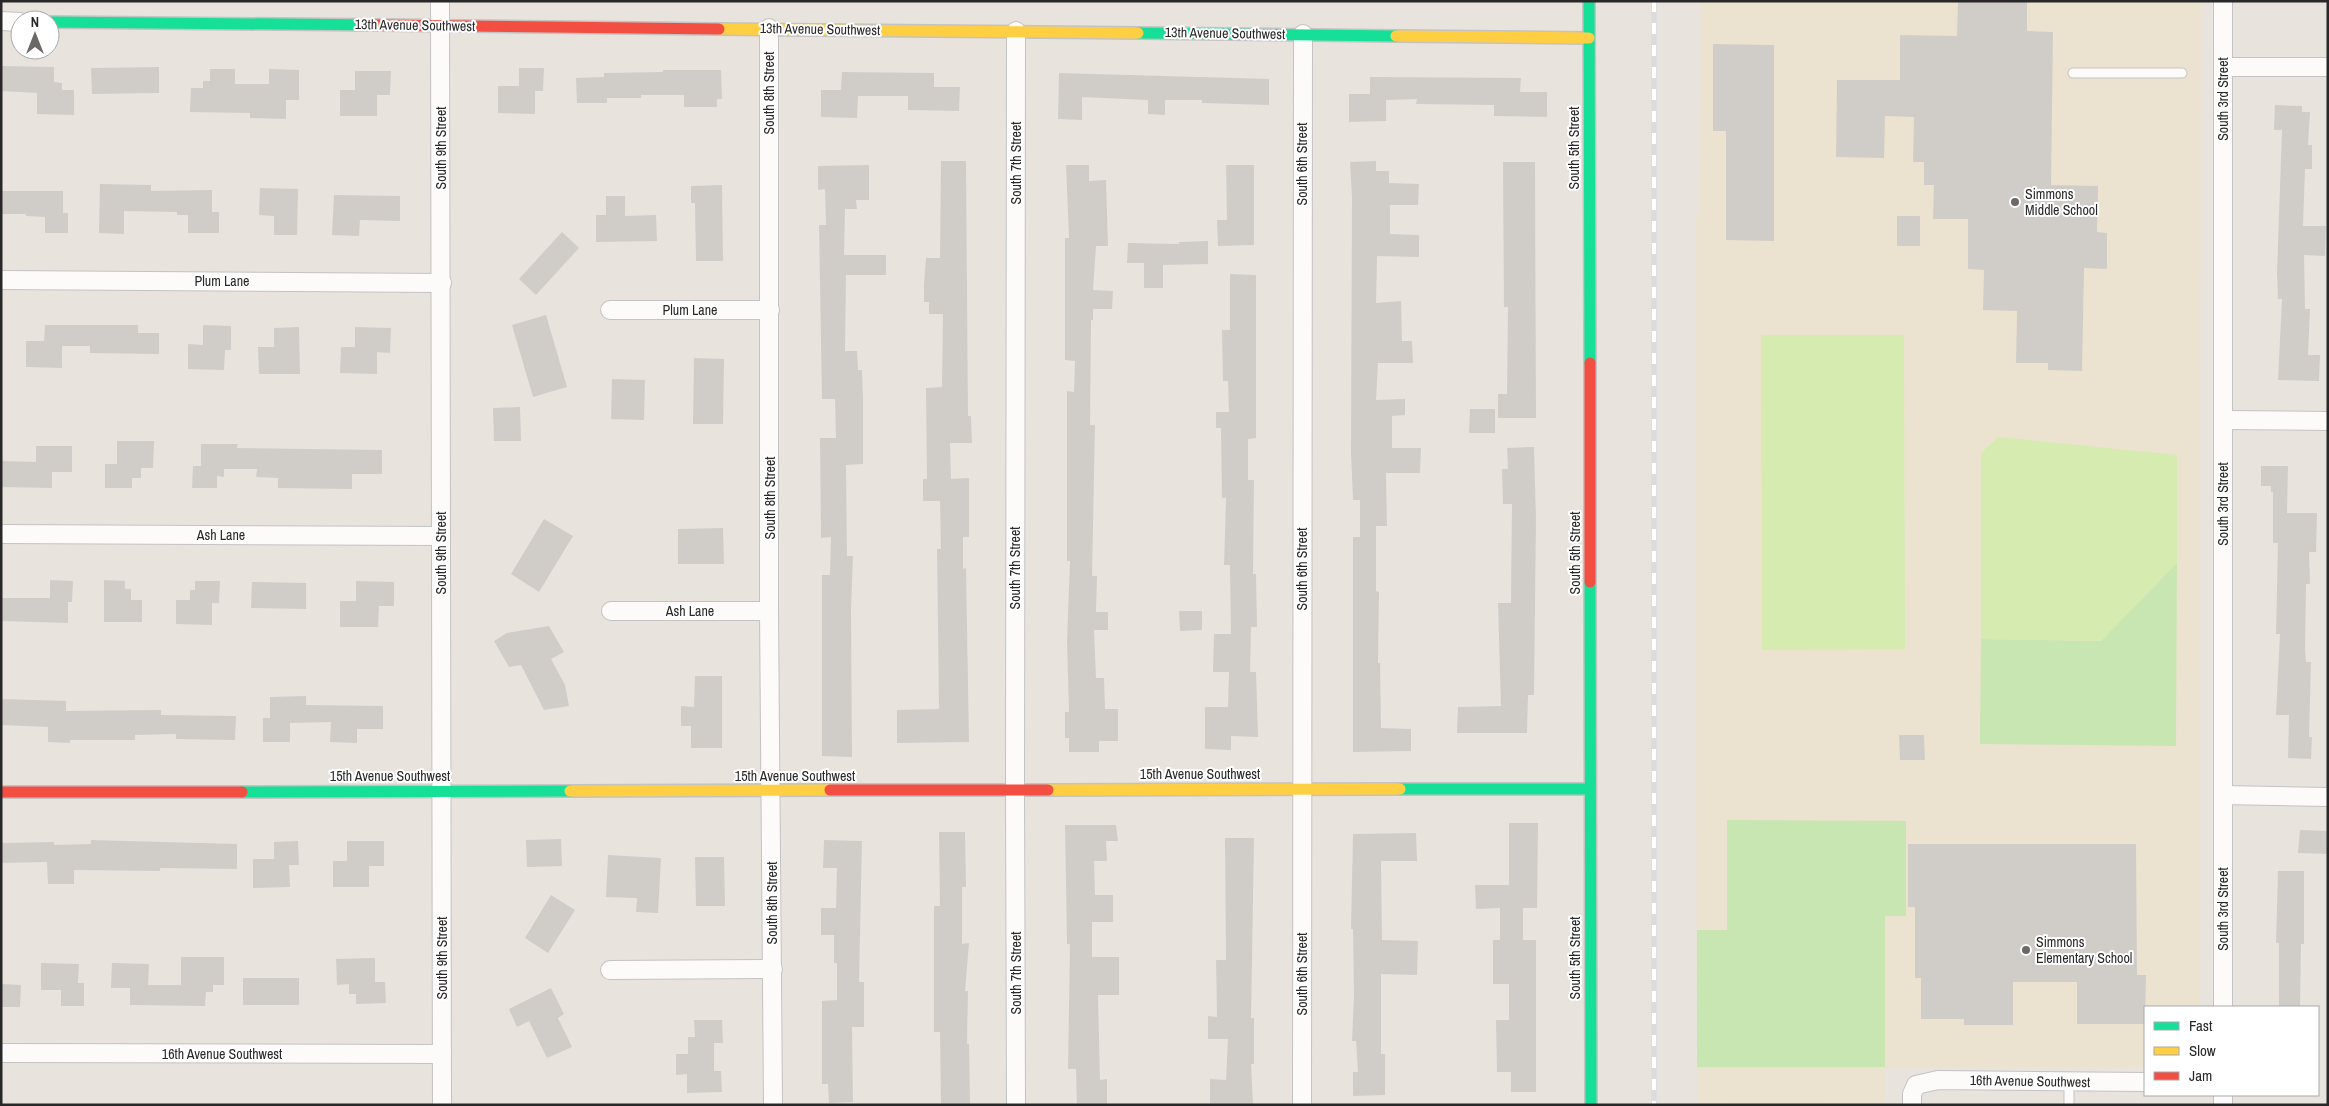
<svg xmlns="http://www.w3.org/2000/svg" width="2329" height="1106" font-family="'Archivo Narrow',sans-serif">
<rect width="100%" height="100%" fill="#e8e3dd"/>
<path fill="#ece2d0" d="M1701,1h500l-2,1006h-54v60h-259l-1,38h-188l-2,-888 5,-5z"/>
<g fill="#c8e6b2">
<path d="M2177,563l-1,183 -196,-2 1,-105 120,2z"/>
<path d="M1727,820l179,1v95h-21v151h-188v-137h30z"/>
</g>
<g fill="#d5ebaf">
<path d="M1761,335h143l1,314 -143,1z"/>
<path d="M1998,437l179,18v108l-76,78 -120,-2v-186z"/>
<rect x="1728" y="1103" width="91" height="2"/>
</g>
<g fill="#d0cdc8">
<path d="M1958,1h69v30l26,1 -2,153 47,1 -1,46 10,1v36l-23,-1 -2,103 -34,-1v-7h-32l1,-52 -34,-1 1,-40 -16,-1v-50h-35l1,-34h-10v-23h-11l1,-45 -29,-1 -1,42 -48,-1 1,-77h63v-45l57,1z"/>
<path d="M1713,44l61,1v196l-48,-1v-109h-13z"/>
<path d="M1,66l53,1v15l8,1v7h12v25l-37,-1v-21l-36,-2z"/>
<path d="M159,67v26l-67,1 -1,-26z"/>
<path d="M519,68h25l-1,23h-8v23l-37,-1v-27h21z"/>
<path d="M210,69h25v15h34v-15l30,1v30h-13v19l-36,-1v-5l-60,-1 1,-24h12v-7h7z"/>
<path d="M663,70h58l1,29h-5v8h-33v-12h-43v3h-34v5h-30l-1,-25 28,-1v-4l59,-1z"/>
<path d="M355,71h36l-1,24h-13v21h-37v-26h15z"/>
<path d="M842,72l92,1v14h26l-1,24 -51,-1v-14h-50l-1,22 -36,-1v-27h20z"/>
<path d="M1059,73l210,6v26l-67,-2v-3h-37v15l-17,-1v-14l-66,-3v23l-24,-1z"/>
<path d="M1370,77l151,1 -1,14h27v25l-53,-1v-11l-78,-1 1,-5 -31,1v21l-37,1v-28h21z"/>
<path d="M2275,105l27,1v6h8l-2,33h4v24h-7l-2,57h23l-1,30 -21,-1 1,54h5l-2,46h12l-1,26 -41,-1 4,-81h-4l-1,-26 5,-143h-8z"/>
<path d="M941,161h25l2,255h3l1,27h-22l1,36 18,-1v59h-6v32l3,-1 3,174 -72,1v-33l42,-1 -2,-160h4l-1,-48h-17v-22h4l-1,-91 16,-1 1,-73h-14v-12h-5v-18l2,-26h14z"/>
<path d="M1376,161v10h13v12l30,1 -1,21h-28v29l29,1v22l-42,-1 -1,47 25,-2 1,40h10l1,22h-35l-2,37 29,-1v16l-13,1v32h29l-1,25h-34l1,53h-11v65l3,1 -1,71h2l1,65 30,1v22l-58,1v-215h7v-37h-7l-2,-48 1,-254 -2,-36z"/>
<path d="M1503,162h32l1,256h-38v-24h9l1,-87h-4z"/>
<path d="M869,165v35h-13l1,9h-12l-1,46h42v20h-40l-1,76h12l1,19h4l1,29v65l-17,1 1,91h6l-2,54 1,147 -30,-1v-181h8l1,-38 -10,1 -1,-100h16l-1,-39h-13l-3,-174h7l-1,-36 -7,1v-24z"/>
<path d="M1066,165h23v16l17,-1 2,66h-12l-3,44 20,1 -1,18h-19v11h-2l-1,105h5l-3,151h5l-1,36h12v18h-14l2,48h8l1,31h13v32h-19v11h-30v-14h-4v-26h4l-2,-71 3,-80h-3v-170l7,1 1,-31 -10,-1v-122h4z"/>
<path d="M1226,165h28v80l-36,1 -1,-26h10z"/>
<path d="M100,184l51,1v6l61,-1v22h7v21h-31v-18h-11v-3l-53,-1v23l-25,-1z"/>
<path d="M722,185l1,76h-27l-1,-58h-4v-17z"/>
<path d="M260,188l38,1 -1,46h-23v-19l-15,-1z"/>
<path d="M1,191h62v22h5v20h-23v-16l-19,-1v-2h-25z"/>
<path d="M334,195l66,1v25l-40,-1 -1,16 -27,-1z"/>
<path d="M606,196h19v20l31,-1 1,26 -61,1v-27h10z"/>
<rect x="1897" y="216" width="23" height="30"/>
<path d="M562,232l17,16 -43,47 -17,-16z"/>
<path d="M1208,241v23l-45,1v23h-19v-25h-17l1,-20 51,1v-2z"/>
<path d="M1230,274l26,1v163l-8,1v41h6l-1,94h3l1,53h-6l-1,45h6l2,65 -27,-1v14l-26,-1v-42h23l1,-35h-16l1,-38h17l-1,-69h-6l2,-67h-4l-1,-70h-5v-16h13l-1,-31h-5l-1,-51h8z"/>
<path d="M546,315l21,72 -34,10 -21,-72z"/>
<path d="M45,325h93v8h21v21l-69,-1v-7h-28v22l-36,-1v-26h18z"/>
<path d="M203,325l28,1v24h-6l-1,20 -36,-1v-25l15,1z"/>
<path d="M299,327l1,47h-41l-1,-27h16v-19z"/>
<path d="M355,327l36,1 -1,25 -13,-1v22l-37,-1 1,-26h14z"/>
<path d="M694,358l30,1 -1,65h-30z"/>
<path d="M612,379l33,1 -1,40 -33,-1z"/>
<path d="M520,407l1,34h-27l-1,-33z"/>
<path d="M1470,409h25v24h-26z"/>
<path d="M117,441h37l-1,27h-12v10h-9v10h-27v-24h12z"/>
<path d="M201,444h37l-1,4 145,2v24h-30v15l-74,-1v-10l-22,-1 1,-8h-33v8l-7,-1v12h-25l1,-22h8z"/>
<path d="M36,446h36v26h-20v16l-51,-1v-26l35,1z"/>
<path d="M1534,447l2,71 -2,177h-6l-1,38h-70l1,-26 43,-1 -3,-103h13l1,-99h-9l-1,-35h6l-1,-21z"/>
<path d="M2261,466h27l-1,47h30l-1,39h-7l1,32h-4l-1,66 1,12h5l-2,75h3l-1,22 -23,-1 1,-43h-13l4,-81h-4l2,-91h-5v-51h-2v-6h-10z"/>
<path d="M544,519l29,17 -34,56 -28,-18z"/>
<path d="M723,528l1,36h-46v-35z"/>
<path d="M50,580l23,1 -1,21h-4v21l-67,-2v-23h49z"/>
<path d="M104,580l21,1v8h6v11h11v22h-38z"/>
<path d="M195,581h25l-1,22h-7v22l-36,-1v-24h14v-10h5z"/>
<path d="M356,581l38,1v24h-15l-1,21h-38v-26h16z"/>
<path d="M252,582l54,1v26l-55,-1z"/>
<path d="M1179,611h23v19l-22,1z"/>
<path d="M549,626l15,26 -13,7 14,26 4,21 -25,4 -23,-45 -12,2 -15,-26 13,-8z"/>
<path d="M695,676h27v72h-31v-22h-10v-20l13,1z"/>
<path d="M306,696v9l77,1v23h-26v14l-27,-1 1,-20 -41,1v19h-27v-24h7v-21z"/>
<path d="M1,699l65,2v10l95,-1v5l75,1 -1,24 -59,-1v-5l-41,1v5h-65v3l-22,-1v-15l-47,-2z"/>
<path d="M1899,735h25l1,25h-25z"/>
<path d="M1509,823h29l-1,85h-14v32h13v152h-25v-20h-14l-1,-52h13v-36h-16v-44h7v-32l-24,1 -1,-24h34z"/>
<path d="M1065,825h51l2,16h-12l1,20h-13l1,34h18v27h-21v35h27v38h-21l2,85 7,-1v26h-30l-1,-36h-8l2,-125h-3z"/>
<path d="M2300,830l28,1v23l-30,-1z"/>
<path d="M939,832h26l1,55h-4v57l7,-1 -4,48h3l-1,53h2l1,60 -29,1 -1,-73h-6v-126h6z"/>
<path d="M1416,833l1,28h-36l1,79 36,1 -1,34 -36,-1v80h4v41l-32,1v-24h5l-2,-31h-4l2,-45 -1,-67h-2l2,-95z"/>
<path d="M1225,838h29l-3,180h3v46h-3l2,41h-43v-26l16,1 2,-41h-20v-23l9,1 -1,-57h10z"/>
<path d="M561,839l1,27 -35,1 -1,-27z"/>
<path d="M91,840l146,4v25l-77,-1v3l-86,-1v14h-26l-1,-22 -46,1v-20l53,-1v3l37,-1z"/>
<path d="M824,840l38,1 -3,141h5v45h-12l1,75 -24,1 -1,-19h-6v-83l15,-1v-37h-3v-28h-13v-27h15l1,-40h-14z"/>
<path d="M298,841l1,24h-10l1,22 -37,1v-29h21v-17z"/>
<path d="M347,841h37v25h-15v21h-36v-26h14z"/>
<path d="M1908,844h228l1,131h9l-1,49h-68v-42h-64v43h-49v-6h-43v-41h-6v-71h-7z"/>
<path d="M608,855l53,3 -3,55 -22,-1 1,-14 -31,-1z"/>
<path d="M695,857h29l1,49h-29z"/>
<path d="M2278,871h26v73h-3l-1,63h-21v-64h-3z"/>
<path d="M551,895l24,15 -27,43 -23,-15z"/>
<path d="M181,957h43v28h-11v7h-7l-1,14 -75,-1v-17h-19l1,-25 37,1 -1,21h33z"/>
<path d="M375,958v24h10l1,21 -30,1v-10h-7v-10l-12,1 -1,-26z"/>
<path d="M41,963l38,1 -1,19h6v23h-23v-16h-20z"/>
<rect x="243" y="978" width="56" height="27"/>
<path d="M1,984l20,1 -1,22h-19z"/>
<path d="M551,988l13,26 -6,4 14,29 -25,11 -18,-37 -12,6 -8,-18z"/>
<path d="M694,1020h28l1,23h-9v28h7l1,21 -35,1v-19l-11,1v-21h12v-17h7z"/>
</g>
<g fill="none" stroke-linecap="round" stroke-linejoin="round">
<defs>
<g id="lane">
<path d="M2073,73h109"/>
<path d="M2069,1105v-23"/>
</g>
<g id="street">
<path d="M440,1l2,1104"/>
<path d="M1,21l19,1"/>
<path d="M769,28v583l4,494"/>
<path d="M1016,31l-1,759 1,315"/>
<path d="M2224,67h104"/>
<path d="M1,280l441,3"/>
<path d="M610,310h160"/>
<path d="M2223,420l105,1"/>
<path d="M1,534l440,2"/>
<path d="M611,611h158"/>
<path d="M2223,795l105,2"/>
<path d="M610,970l163,-1"/>
<path d="M2223,1007v-1006"/>
<path d="M1,1053l441,1"/>
<path d="M1302,1105l1,-1071"/>
<path d="M1912,1105v-11l4,-9 22,-5 207,2"/>
<path d="M2223,1105v-10"/>
</g>
<g id="fast">
<path d="M1589,1l1,362"/>
<path d="M50,22l328,3"/>
<path d="M1138,33l258,3"/>
<path d="M1590,582l1,523"/>
<path d="M1400,789h190"/>
<path d="M242,792l328,-1"/>
</g>
<g id="slow">
<path d="M719,29l419,4"/>
<path d="M1396,36l193,2"/>
<path d="M1048,790l352,-1"/>
<path d="M570,791l260,-1"/>
</g>
<g id="jam">
<path d="M378,25l341,4"/>
<path d="M1590,363v219"/>
<path d="M830,790h218"/>
<path d="M1,792h241"/>
</g>
</defs>
<use href="#lane" stroke="#c4c3c3" stroke-width="11"/>
<use href="#street" stroke="#c4c3c3" stroke-width="20"/>
<use href="#fast" stroke="#c4c3c3" stroke-width="14"/>
<use href="#slow" stroke="#c4c3c3" stroke-width="14"/>
<use href="#jam" stroke="#c4c3c3" stroke-width="14"/>
<use href="#lane" stroke="#fcfbfa" stroke-width="9"/>
<use href="#street" stroke="#fcfbfa" stroke-width="18"/>
<use href="#fast" stroke="#16e098" stroke-width="11"/>
<use href="#slow" stroke="#ffcf43" stroke-width="11"/>
<use href="#jam" stroke="#f24e42" stroke-width="11"/>
<defs>
<path id="rail" d="M1654,1v1104"/>
</defs>
<use href="#rail" stroke="#dcdcde" stroke-width="5.5"/>
<use href="#rail" stroke="#fff" stroke-width="4" stroke-dasharray="11" stroke-linecap="butt"/>
</g>
<g fill="#6b6967" stroke="#fff" stroke-width="2">
<circle cx="2015" cy="202" r="5"/>
<circle cx="2026" cy="950" r="5"/>
</g>
<g text-anchor="middle" dominant-baseline="central" stroke-width="4" stroke-linejoin="round" paint-order="stroke">
<g font-size="14" fill="#282828" stroke="#fff">
<text transform="translate(415 25) rotate(1)">13th Avenue Southwest</text>
<text transform="translate(820 29) rotate(1)">13th Avenue Southwest</text>
<text transform="translate(1225 33) rotate(1)">13th Avenue Southwest</text>
<text transform="translate(769 93) rotate(-90)">South 8th Street</text>
<text transform="translate(2223 99) rotate(-90)">South 3rd Street</text>
<text transform="translate(441 148) rotate(-90)">South 9th Street</text>
<text transform="translate(1574 148) rotate(-90)">South 5th Street</text>
<text transform="translate(1016 163) rotate(-90)">South 7th Street</text>
<text transform="translate(1302 164) rotate(-90)">South 6th Street</text>
<text x="222" y="281">Plum Lane</text>
<text x="690" y="310">Plum Lane</text>
<text transform="translate(770 498) rotate(-90)">South 8th Street</text>
<text transform="translate(2223 504) rotate(-90)">South 3rd Street</text>
<text x="221" y="535">Ash Lane</text>
<text transform="translate(441 553) rotate(-90)">South 9th Street</text>
<text transform="translate(1575 553) rotate(-90)">South 5th Street</text>
<text transform="translate(1015 568) rotate(-90)">South 7th Street</text>
<text transform="translate(1302 569) rotate(-90)">South 6th Street</text>
<text x="690" y="611">Ash Lane</text>
<text x="1200" y="774">15th Avenue Southwest</text>
<text x="390" y="776">15th Avenue Southwest</text>
<text x="795" y="776">15th Avenue Southwest</text>
<text transform="translate(772 903) rotate(-90)">South 8th Street</text>
<text transform="translate(2223 909) rotate(-90)">South 3rd Street</text>
<text transform="translate(442 958) rotate(-90)">South 9th Street</text>
<text transform="translate(1575 958) rotate(-90)">South 5th Street</text>
<text transform="translate(1016 973) rotate(-90)">South 7th Street</text>
<text transform="translate(1302 974) rotate(-90)">South 6th Street</text>
<text x="222" y="1054">16th Avenue Southwest</text>
<text transform="translate(2030 1081) rotate(1)">16th Avenue Southwest</text>
</g>
<g font-size="14" fill="#282828" stroke="#fff" text-anchor="start">
<text x="2025" y="194">Simmons<tspan x="2025" dy="16">Middle School</tspan></text>
<text x="2036" y="942">Simmons<tspan x="2036" dy="16">Elementary School</tspan></text>
</g>
</g>
<rect width="2329" height="1106" fill="none" stroke="#282828" stroke-width="5"/>
<rect x="2144" y="1006" width="175" height="90" fill="#ffffff" stroke="#a9a9a9"/>
<rect x="2154" y="1022" width="25" height="8" fill="#16e098" stroke="#a9a9a9"/>
<text x="2189" y="1031" font-size="15" fill="#282828">Fast</text>
<rect x="2154" y="1047" width="25" height="8" fill="#ffcf43" stroke="#a9a9a9"/>
<text x="2189" y="1056" font-size="15" fill="#282828">Slow</text>
<rect x="2154" y="1072" width="25" height="8" fill="#f24e42" stroke="#a9a9a9"/>
<text x="2189" y="1081" font-size="15" fill="#282828">Jam</text>
<g transform="translate(35 35)"><circle r="24" fill="#ffffff" stroke="#a9a9a9"/>
<path d="M0-4L9 19L0 12L-9 19Z" fill="#6b6967"/>
<text y="-8" font-size="14" font-weight="bold" text-anchor="middle" fill="#282828">N</text>
</g>
</svg>
